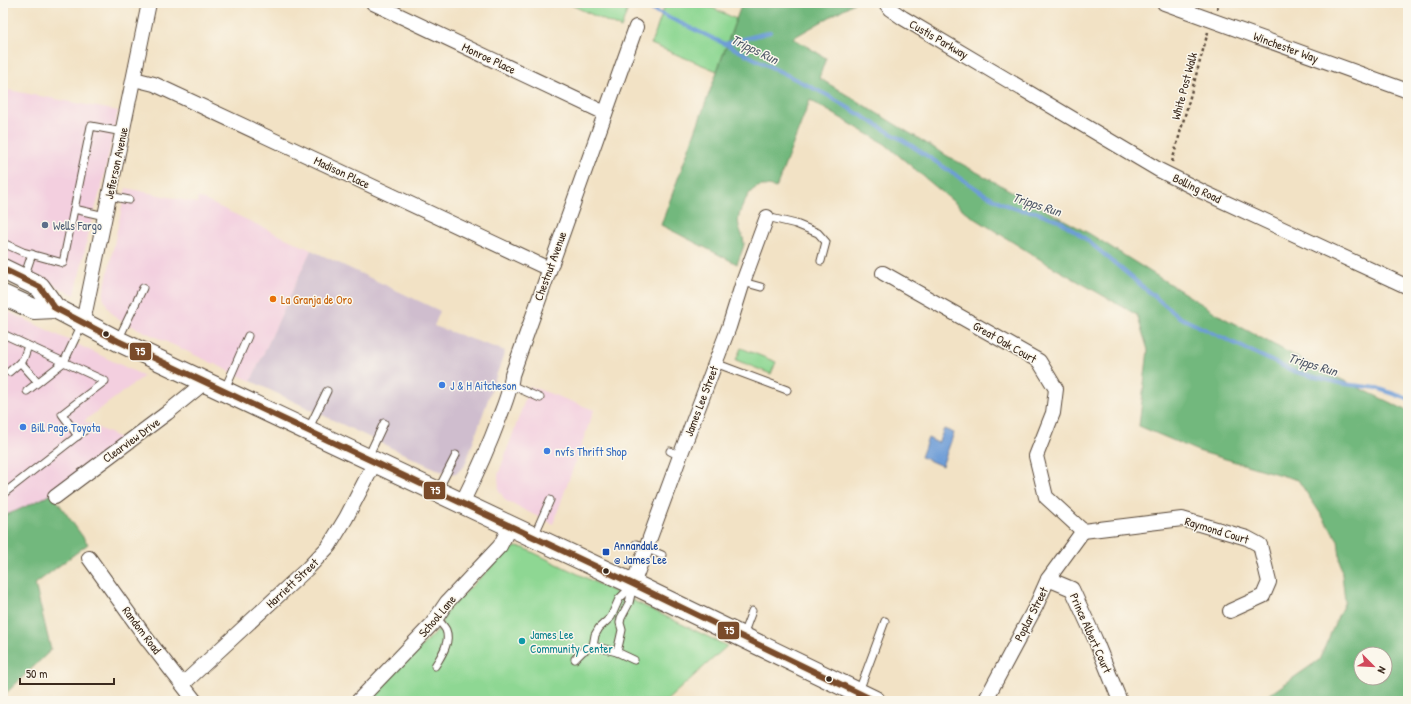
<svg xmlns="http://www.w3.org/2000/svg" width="1411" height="704" font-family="'Patrick Hand',sans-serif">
<rect width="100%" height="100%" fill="#fbf7ec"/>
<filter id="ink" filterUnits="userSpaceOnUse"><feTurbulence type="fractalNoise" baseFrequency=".025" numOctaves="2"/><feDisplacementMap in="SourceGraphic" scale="8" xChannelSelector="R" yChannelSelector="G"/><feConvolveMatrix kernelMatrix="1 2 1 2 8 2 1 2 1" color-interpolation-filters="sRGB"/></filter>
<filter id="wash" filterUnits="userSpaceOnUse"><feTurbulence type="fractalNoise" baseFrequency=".012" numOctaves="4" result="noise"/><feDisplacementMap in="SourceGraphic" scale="16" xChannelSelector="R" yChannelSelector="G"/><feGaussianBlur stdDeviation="0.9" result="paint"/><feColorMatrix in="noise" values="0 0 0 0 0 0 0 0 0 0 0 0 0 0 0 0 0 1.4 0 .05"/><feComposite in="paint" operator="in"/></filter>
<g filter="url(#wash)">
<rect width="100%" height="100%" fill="#f2e2c5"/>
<g fill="#f3cfdf">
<path d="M3,89l115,22 -16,75 -11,37 -16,72 -72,-34z"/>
<path d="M126,188l71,15 1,-6 113,53 -60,131 -134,-62 -9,-11 -5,-12z"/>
<path d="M3,309l141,67 -60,45 40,19 -72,54 -49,23z"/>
<path d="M530,386l64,24 -41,114 -47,-23 -7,-10 -1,-16z"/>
</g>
<path fill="#cfbdce" d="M311,250l129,61 -6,15 71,25 -40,114 -9,9 -16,-3 -189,-90z"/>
<g fill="#8ed793" stroke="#648058">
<path d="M567,3h63l-9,25z"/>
<path d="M666,3h36l34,16 -19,52 -66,-27z"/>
<path d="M741,348l35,14 -5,12 -35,-14z"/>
<path d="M516,547l8,1 203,98 -61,55h-300l75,-74 2,-9 5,-8 60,-60z"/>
</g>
<g fill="#72b87d" stroke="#56714e" fill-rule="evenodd">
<path d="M742,3h112l-61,35 33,20 -7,20 130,79 141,77 134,84 95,51 89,42v290h-148l59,-41 26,-59 -7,-61 -40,-60 -100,-29 -59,-25 9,-76 -11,-35 -91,-52 -78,-49 -83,-70 -75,-44 -34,88c-18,-6 -26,1 -33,17 -3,7 -6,13 -4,21 1,6 5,11 5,18 -1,6 -5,14 -7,20l-76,-39zM1361,654h24v24h-24z"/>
<path d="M52,494l36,50 -53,40 16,66 -48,46v-180l13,-5z"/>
</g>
<path fill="#6e9dd7" stroke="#54647a" d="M944,429l10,4 -12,33 -21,-9 7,-19 10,5z"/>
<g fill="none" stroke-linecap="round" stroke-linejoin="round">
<g stroke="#6e9dd7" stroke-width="4">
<path d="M638,3l87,41 102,51 82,49 74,49 23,12 14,5 16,2 24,9 22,15 97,81 114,54 18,5 33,8 33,4 31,11"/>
<path d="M725,44l45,-12"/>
</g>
</g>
</g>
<g filter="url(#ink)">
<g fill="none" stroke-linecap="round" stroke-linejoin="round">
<defs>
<g id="service">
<path d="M110,196l19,4"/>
<path d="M74,209l31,7"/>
<path d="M767,217l29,7 22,9 8,9 -5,19"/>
<path d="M3,243l20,9 40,11 28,-137 32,6"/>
<path d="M24,277l8,-23"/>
<path d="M743,282l18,5"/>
<path d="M3,334l102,47 -43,33 16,22"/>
<path d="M118,340l25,-52"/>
<path d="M20,362l18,20"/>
<path d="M715,363l72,27"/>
<path d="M9,372l14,-12 5,-14"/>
<path d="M511,385l29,13"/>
<path d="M27,391l37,-29 18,-38"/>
<path d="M224,391l24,-55"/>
<path d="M308,430l19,-39"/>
<path d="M670,451l10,5"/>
<path d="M368,457l16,-34"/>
<path d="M438,490l18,-35"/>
<path d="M3,494l82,-64"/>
<path d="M534,536l16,-36"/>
<path d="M636,544l26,11"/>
<path d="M743,635l9,-24"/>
<path d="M593,646l2,-11 4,-7 12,-11 8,-18 13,-13"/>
<path d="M617,652l3,-13 2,-9 -2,-7 1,-5 8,-15 4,-18"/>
<path d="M575,659l8,-8 10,-5 24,6 17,8"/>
<path d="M435,666c6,-10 16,-24 11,-36 -2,-4 -7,-9 -10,-13"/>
<path d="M859,691l26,-70"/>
</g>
<g id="minor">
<path d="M373,3l232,110"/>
<path d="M886,3l4,6 13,9 256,152 44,22 205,95"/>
<path d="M1164,3l244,88"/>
<path d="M134,79l20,5 15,7 380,178"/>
<path d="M883,273l156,88 17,28 -3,24 -17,43 10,41 37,34"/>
<path d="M83,322l66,-319"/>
<path d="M55,497l112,-84 38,-31"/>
<path d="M462,503c14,-28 27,-57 38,-87 5,-13 11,-27 12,-41l124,-348"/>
<path d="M1083,531l99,-12 65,19 13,7 9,37 -6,14 -33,15"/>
<path d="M89,558l58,81 48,62"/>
<path d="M1048,579l24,10 23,50 25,62"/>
<path d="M633,584l47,-128 49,-129 14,-45 24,-65"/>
<path d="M183,684l125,-116 21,-22 17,-28 29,-56"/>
<path d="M358,701l74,-77 15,-22 53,-56 10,-20"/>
<path d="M985,701l51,-95 12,-27 35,-48"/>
</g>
<g id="secondary">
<path d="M3,269l37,18 15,21 63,33 515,243 242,117"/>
<path d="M3,295l31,14 21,-1"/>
</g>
</defs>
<use href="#service" stroke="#564637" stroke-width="9"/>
<use href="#minor" stroke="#564637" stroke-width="16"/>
<use href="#secondary" stroke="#564637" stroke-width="22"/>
<g stroke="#564637" stroke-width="2.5" stroke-dasharray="3 3" stroke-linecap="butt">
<path d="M1217,9l2,-6"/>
<path d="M1172,162l36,-130"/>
</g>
<use href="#service" stroke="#fff" stroke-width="7"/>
<use href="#minor" stroke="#fff" stroke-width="14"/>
<use href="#secondary" stroke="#fff" stroke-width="20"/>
<defs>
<path id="bus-1" d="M3,269l37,18 15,21 63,33 515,243 242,117"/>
</defs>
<use href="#bus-1" stroke="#fbf7ec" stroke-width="9"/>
<use href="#bus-1" stroke="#7a4b2a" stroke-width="6"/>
</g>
</g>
<circle fill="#5c6f8a" stroke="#fbf7ec" stroke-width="1.5" cx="45" cy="225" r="4"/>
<circle fill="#e8710a" stroke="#fbf7ec" stroke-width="1.5" cx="273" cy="299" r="4"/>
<g fill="#3b2a1e" stroke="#fbf7ec" stroke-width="1.5">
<circle cx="106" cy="334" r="3.5"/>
<circle cx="606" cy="571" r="3.5"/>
<circle cx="829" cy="679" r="3.5"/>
</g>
<g fill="#3f7fe0" stroke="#fbf7ec" stroke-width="1.5">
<circle cx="442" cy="385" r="4"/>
<circle cx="23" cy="427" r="4"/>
<circle cx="547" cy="451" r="4"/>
</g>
<rect fill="#1a4fb4" stroke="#fbf7ec" stroke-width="1.5" x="602" y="548" width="8" height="8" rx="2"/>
<circle fill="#0f9aa8" stroke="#fbf7ec" stroke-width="1.5" cx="522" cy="641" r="4"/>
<g text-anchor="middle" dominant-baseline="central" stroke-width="3" stroke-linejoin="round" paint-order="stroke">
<g font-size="12" fill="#3b2a1e" stroke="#fbf7ec">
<text transform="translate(939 39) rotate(30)">Custis Parkway</text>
<text transform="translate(1286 47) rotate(20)">Winchester Way</text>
<text transform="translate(489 58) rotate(25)">Monroe Place</text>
<text transform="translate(1184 86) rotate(-75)">White Post Walk</text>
<text transform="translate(116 163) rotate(-78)">Jefferson Avenue</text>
<text transform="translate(342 172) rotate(25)">Madison Place</text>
<text transform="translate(1197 188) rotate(26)">Bolling Road</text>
<text transform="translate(550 266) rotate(-70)">Chestnut Avenue</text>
<text transform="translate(1005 342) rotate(30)">Great Oak Court</text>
<text transform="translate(701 401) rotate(-69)">James Lee Street</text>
<text transform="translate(131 440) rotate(-36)">Clearview Drive</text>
<text transform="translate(1217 530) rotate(17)">Raymond Court</text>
<text transform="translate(292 583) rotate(-43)">Harriett Street</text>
<text transform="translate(1031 614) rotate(-63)">Poplar Street</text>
<text transform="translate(437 616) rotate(-50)">School Lane</text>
<text transform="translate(142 630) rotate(53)">Random Road</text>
<text transform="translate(1091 633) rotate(66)">Prince Albert Court</text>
</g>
<g font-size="12" fill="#4e5e75" stroke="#fbf7ec" text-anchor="start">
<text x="53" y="225">Wells Fargo</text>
</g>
<g font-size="12" fill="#c56008" stroke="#fbf7ec" text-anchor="start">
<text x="281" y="299">La Granja de Oro</text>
</g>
<g font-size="12" fill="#366cbe" stroke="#fbf7ec" text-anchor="start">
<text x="450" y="385">J &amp; H Aitcheson</text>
<text x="31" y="427">Bill Page Toyota</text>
<text x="555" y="451">nvfs Thrift Shop</text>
</g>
<g font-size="12" fill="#164399" stroke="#fbf7ec" text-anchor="start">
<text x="614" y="545">Annandale<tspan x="614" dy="14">@ James Lee</tspan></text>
</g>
<g font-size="12" fill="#0d838f" stroke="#fbf7ec" text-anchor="start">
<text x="530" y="634">James Lee<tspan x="530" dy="14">Community Center</tspan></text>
</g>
<g font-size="13" font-style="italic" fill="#4f5868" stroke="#fbf7ec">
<text transform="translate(755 49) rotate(26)">Tripps Run</text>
<text transform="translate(1037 204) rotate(18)">Tripps Run</text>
<text transform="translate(1313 364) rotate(17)">Tripps Run</text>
</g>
</g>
<g stroke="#fbf7ec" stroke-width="1.5">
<rect x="129" y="342" width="23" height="19" rx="4" fill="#7a4b2a"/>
<rect x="423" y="481" width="23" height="19" rx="4" fill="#7a4b2a"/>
<rect x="717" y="621" width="23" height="19" rx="4" fill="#7a4b2a"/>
</g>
<g font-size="11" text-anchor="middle" font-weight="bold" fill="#fff">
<text x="140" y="355">75</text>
<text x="435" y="494">75</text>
<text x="729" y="634">75</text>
</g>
<rect width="1411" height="704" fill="none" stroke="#fbf7ec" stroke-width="16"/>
<g transform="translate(1373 666) rotate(114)"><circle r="19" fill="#fbf7ec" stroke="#aea59a"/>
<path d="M0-3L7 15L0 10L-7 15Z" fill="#d1495b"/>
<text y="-6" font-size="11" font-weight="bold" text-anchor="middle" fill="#3b2a1e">N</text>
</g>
<path d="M20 678v6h94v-6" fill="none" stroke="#3b2a1e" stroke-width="2"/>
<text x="26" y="678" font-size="12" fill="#3b2a1e" stroke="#fbf7ec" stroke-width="3" paint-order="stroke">50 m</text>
</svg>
